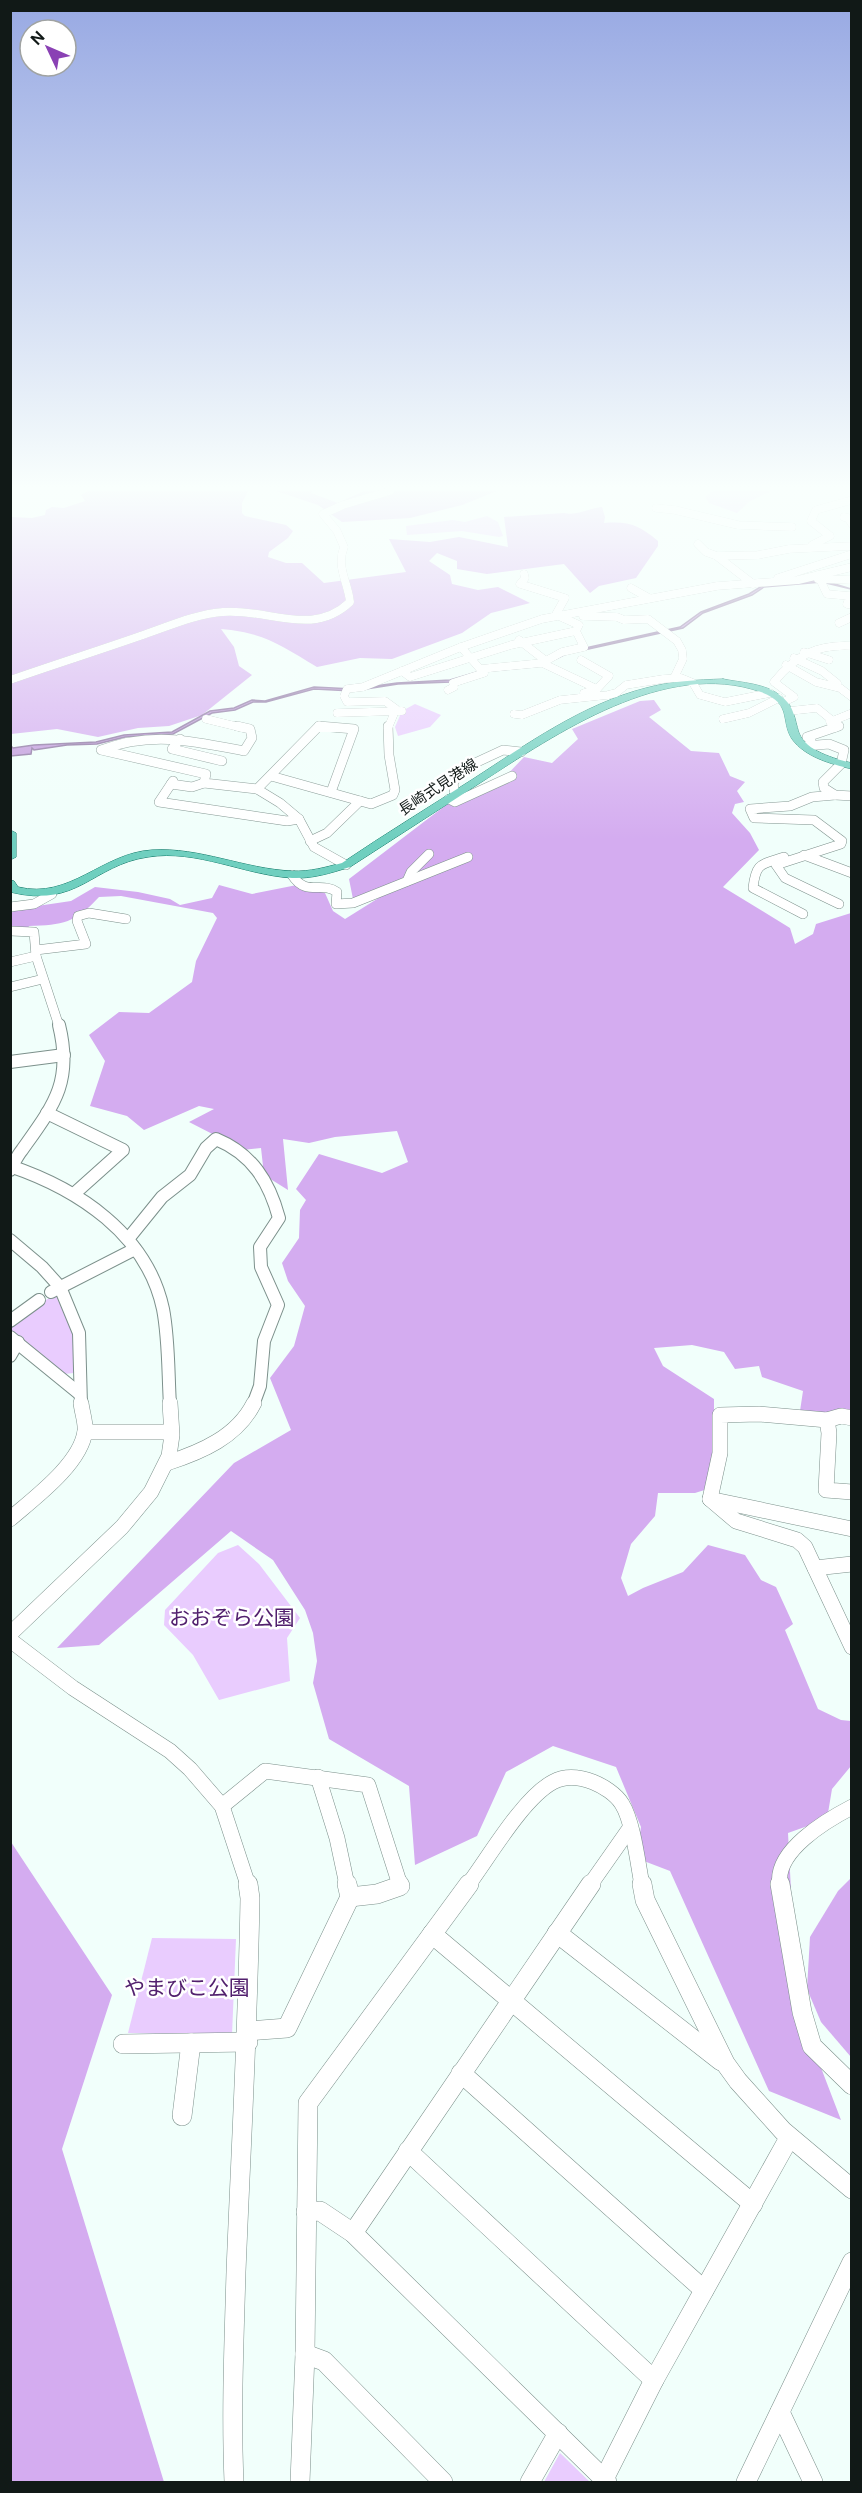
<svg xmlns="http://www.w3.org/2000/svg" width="862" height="2493" font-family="'DM Sans','Noto Sans JP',sans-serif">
<rect width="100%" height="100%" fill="#f1fffb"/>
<g fill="#e9ccfe">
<path d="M713,491h58l-21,10 -13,12 -28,-10 -4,-6z"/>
<path d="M487,516l11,6 5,14 -4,1 -37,-6 -55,4 -1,-9 47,-6 12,2z"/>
<path d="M415,704l26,11 -11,12 -32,9 -3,-9 7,-16z"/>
<path d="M56,1293l4,5 13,36 1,39 -10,1 -53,-44 -1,-5z"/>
<path d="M238,1545l21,19 41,54 -13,20 3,43 -71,19 -26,-45 -29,-30 1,-15 53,-57z"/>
<path d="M152,1938l84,1 -4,96 -104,-2z"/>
<path d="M560,2453l30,29h-46z"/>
</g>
<g fill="#d4acf0">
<path d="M88,491h160l-6,12v10l3,3 41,9 7,6 -5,7 -19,14 -1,5 18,6h16l22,20 82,-11 -17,-33 41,3 29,-5 49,10 -4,-30 60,-4c13,3 25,-5 38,-6l3,10 -1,6c25,-2 35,2 54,18v5l-22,32 -37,8 -9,7 -26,-29 -77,10 -30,-5v-8l-20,-8 -8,8 21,14 2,9 26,6 20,-3 32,16 -39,10 -29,20 -70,26 -32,-1 -43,9c-37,-22 -52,-34 -96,-38l13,18 5,19 13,9 -50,40 -33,11 -31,2 -40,9 -41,-8 -46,5v-217l21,1 13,-3 1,-5 6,-3 12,1 21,-7 -4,-6z"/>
<path d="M276,491h36l-1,2 27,10 26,-12h133l-35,14 -52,13 -68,4 -24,-17z"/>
<path d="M654,700l7,10 -12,7 42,34 28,2 11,23 15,6 -8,9 7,11 -9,2 -3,9 18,20 9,17 -36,37 67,41 5,16 18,-10 3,-10 35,-11v504l-51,-6 3,-20 -41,-14 -3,-11 -24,3 -11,-17 -32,-7 -38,3 9,18 51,33v88l-19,6h-37l-3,23 -24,28 -10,34 7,18 15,-8 40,-16 25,-27 37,10 16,25 15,7 17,37 -8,6 33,79 23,11 10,1v45l-19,23 -5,30 -39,14 9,172 44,115 -72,-29 -99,-220 -34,-13 5,-31 -25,-60 -63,-21 -47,26 -29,64 -62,29 -6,-79 -80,-47 -16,-56 4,-22 -4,-28 -8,-23 -32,-50 -42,-29 -132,114 -42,3 177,-185 57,-33 -21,-52 24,-32 11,-40 -17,-25 -6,-18 17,-25 1,-28 6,-10 -10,-11 23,-35 63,19 26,-11 -11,-31 -62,6 -26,6 -26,-4 5,51 -24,-15 -3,-27 -28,3 -3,-8 -41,-21 25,-13 -15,-3 -55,24 -17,-14 -37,-10 15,-45 -16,-26 30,-23 30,1 43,-31 4,-21 21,-43 -4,-5 -92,-17 -22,1c-24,26 -36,28 -70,29l-4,9 -14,-4v-18l6,-4 54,-8 24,-14 43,5 32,7 10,6 32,-7 7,-13 33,9 55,-11 18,10 8,18 12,8 40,-25 -32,5 -4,-20 97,-74 58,-27 20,-21 28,6 26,-24 -6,-10 68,-28z"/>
<path d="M11,1842l101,153 -50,154 102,333h-153z"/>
<path d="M851,1878v179l-30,-35 -14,-33 3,-52 28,-46z"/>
</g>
<path fill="#c199dc" stroke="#8c73a1" stroke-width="1.5" d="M822,580l29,9 -29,-7 -58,5 -12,8 -49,18 -20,15 -117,26 -25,12 -52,5 -38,11 -53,2 -45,7 -39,-2 -48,13h-13l-18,8 -23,3 -39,21 -48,3 -28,7 -30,1 -33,5 -2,-2 -1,6 -20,2v-10l2,2 21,-3 62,-3 28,-7 48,-3 38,-21 24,-3 18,-8 13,1 49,-14 39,2 44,-6 53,-3 27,-8 63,-8 23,-11 117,-26 21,-15 48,-18 13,-8z"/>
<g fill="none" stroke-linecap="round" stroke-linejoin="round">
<defs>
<g id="minor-far4">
<path d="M656,508l19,2 63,15 54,2"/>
<path d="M844,517l4,1 4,6"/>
<path d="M698,544l8,8 11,4 41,-1 31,-6 63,-3"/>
<path d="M812,545l18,-9 -19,-15 5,-11 36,-10"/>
<path d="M718,557l35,27"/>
<path d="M524,574l1,4 -5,6 45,14 -10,18"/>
<path d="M818,575l9,19 23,2 -3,8 5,1"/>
<path d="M778,578l74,-24"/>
<path d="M818,579l34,1"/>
<path d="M631,588l18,10"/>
<path d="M583,616l34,1 7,3 24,-1 29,22 5,9 1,9 -9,19"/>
<path d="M839,623l13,-6"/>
<path d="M519,640l27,21"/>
<path d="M461,647l19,22 62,-6 20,-11 22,-5 -8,-16 3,-6 -20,-9"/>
<path d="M804,652l25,8"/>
<path d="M794,658l28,13 15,12"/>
<path d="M581,660l28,16 -12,13 -13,4"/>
<path d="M542,663l55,26"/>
<path d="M786,665l30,17 24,6 12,9"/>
<path d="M402,671l8,6 101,-32 65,-14"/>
<path d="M10,680c43,-15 87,-29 130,-44 27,-9 55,-22 83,-24 45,-4 89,26 127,-10 -2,-20 -14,-35 -6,-55l-7,-16 -14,-17 20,-9 47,-14"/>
<path d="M448,690l6,-3 -1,-4 31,-10"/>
<path d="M783,702l11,-5 -20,-15c22,-27 43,-38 78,-36"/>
<path d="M789,711l28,-3 22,18 -4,2"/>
<path d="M337,713l65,-2"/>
<path d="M514,714l8,1 38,-15 48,-5 8,-2 10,-8 37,-6 18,-1 12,5 7,12 25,7 45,-9"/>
<path d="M206,719l37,9"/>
<path d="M723,719l26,-6 30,-15"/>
<path d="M830,722l22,-9"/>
<path d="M318,728h19"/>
<path d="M388,728l8,-19 -11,-8 -38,1 -3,-6 3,-7 16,-2 98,-40 81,-28 175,-33 81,-6 54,-13"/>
</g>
<g id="minor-far3">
<path d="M237,726l13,3 2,9 -8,13c-51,-10 -92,-20 -143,-1l105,24 -2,9 53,6"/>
<path d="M319,726l-62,63 23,14 19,16 15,28 32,18"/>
<path d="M319,726l35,3 -23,63"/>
<path d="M180,739l-8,10 50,12"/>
<path d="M811,740l-4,-3 32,-11"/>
<path d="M806,746l23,-2 15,6 -3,14 -18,18 1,6 11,7 17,1"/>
<path d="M271,776l100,28 22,-9 2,-5 -6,-35 -1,-29"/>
<path d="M173,781l-14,21 128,19 12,-2"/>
<path d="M171,784l21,3 12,-4"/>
<path d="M455,794l-2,-10 7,-14 43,-20 18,2"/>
<path d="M835,795l-23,2 -22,9 -40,3 4,9 60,2 28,21 -1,3 -65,21 9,13 54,26"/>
<path d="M449,799l6,3 57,-26"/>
<path d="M310,841l17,-8 33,-32"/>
<path d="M804,855l48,18"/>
<path d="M784,857c-23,8 -28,5 -31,31l50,26"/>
<path d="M292,875c14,22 30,6 45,17l-1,12 17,-1 115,-46"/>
<path d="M407,881l4,-9 18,-18"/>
<path d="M10,907l24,-3 18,-10"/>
<path d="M10,931l24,1 2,24"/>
<path d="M36,950l50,-6 -9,-23 1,-5 11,-3 37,6"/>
<path d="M10,962l26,-6 23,70"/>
<path d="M10,987l33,-8"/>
</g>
<g id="minor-far2">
<path d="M10,1062l54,-7"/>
<path d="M47,1113l76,37 -48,43"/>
<path d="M10,1166c68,23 137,68 153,143 6,31 5,64 7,96"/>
<path d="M10,1170c4,-7 7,-14 12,-20 32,-45 51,-68 37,-125"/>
<path d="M128,1239l34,-42 28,-22 16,-27 10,-9c36,15 53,42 63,79l-19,29 1,20 17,38 -14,36 -4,45 -7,19"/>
<path d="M10,1240l32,27 18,20 19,46 2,72"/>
<path d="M51,1292l84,-43"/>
<path d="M10,1321l29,-21"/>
<path d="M10,1337l70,57"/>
<path d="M10,1356l8,-14"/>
</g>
<g id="minor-far1">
<path d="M827,1420l14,-4 11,2"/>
<path d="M85,1432h86"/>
<path d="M167,1463c34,-11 70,-26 87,-60"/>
<path d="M710,1499l10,-46v-38l39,-1 68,6 2,13 -3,57 26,2"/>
<path d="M710,1499l26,22 61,19 8,7 47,100"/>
<path d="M714,1500l138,29"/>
<path d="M10,1519c23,-20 71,-55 75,-88 1,-8 -3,-19 -4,-28"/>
<path d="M815,1568l37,-4"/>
<path d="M10,1634l112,-107 29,-35 18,-36 3,-21 -2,-32"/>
<path d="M10,1640l63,48 97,63 20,18 32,37 26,79"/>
<path d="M318,1777l19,61 10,47"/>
<path d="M222,1806l43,-35 103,14 32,100"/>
<path d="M468,1885c21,-28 55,-87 85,-103 13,-7 27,-5 40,0 10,4 23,12 29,22 11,17 16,60 20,81"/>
<path d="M590,1885l40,-57"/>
<path d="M780,1885c-6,-34 47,-65 72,-78"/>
</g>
<g id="minor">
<path d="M642,1884l3,16 80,163 13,18 45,50 69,58"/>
<path d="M780,1884l22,128 10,34 40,39"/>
<path d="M350,1897l27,-3 23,-8 -1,-2"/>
<path d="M557,1933l164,128"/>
<path d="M432,1934l321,270"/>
<path d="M248,2031l39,-3 63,-131 -3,-13"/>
<path d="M123,2044l125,-2"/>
<path d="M461,2073l243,217"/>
<path d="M182,2116l9,-73"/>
<path d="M408,2151l246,229"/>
<path d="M306,2212l14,-1 33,22 254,249"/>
<path d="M353,2233l238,-349"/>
<path d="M305,2354l19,7 119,121"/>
<path d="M780,2412l33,70"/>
<path d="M604,2479l50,-99 135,-242"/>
<path d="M234,2482c-3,-70 0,-140 2,-210 5,-125 12,-249 14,-374l-2,-14"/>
<path d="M300,2482l5,-128 3,-251 161,-219"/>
<path d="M530,2482l28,-49"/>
<path d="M746,2482l106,-220"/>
</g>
<g id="major">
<path d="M723,679c19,4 42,4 58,17 14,11 13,22 18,37 7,18 36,26 53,30v6c-21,-5 -47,-12 -60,-30 -12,-19 1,-35 -31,-47 -95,-34 -205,42 -281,91 -43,28 -87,56 -130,84 -19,6 -38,12 -58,11 -48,-3 -95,-29 -144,-21 -56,8 -70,52 -138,35v-12l4,1 4,6c52,13 84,-34 134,-37 48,-3 92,19 140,21 18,1 34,-4 50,-8 43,-29 87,-56 131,-84 54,-35 110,-75 173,-91 26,-7 50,-8 77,-9z"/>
<path d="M10,830l6,3v24l-6,3z"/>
</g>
</defs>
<use href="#minor-far4" stroke="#7c908b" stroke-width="8"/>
<use href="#minor-far3" stroke="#7c908b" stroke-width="10"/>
<use href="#minor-far2" stroke="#7c908b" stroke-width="14"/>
<use href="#minor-far1" stroke="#7c908b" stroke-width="16"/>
<use href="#minor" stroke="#7c908b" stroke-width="20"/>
<use href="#major" stroke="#107a69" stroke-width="1"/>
<use href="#minor-far4" stroke="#fff" stroke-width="8"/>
<use href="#minor-far3" stroke="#fff" stroke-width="9"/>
<use href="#minor-far2" stroke="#fff" stroke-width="12"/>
<use href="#minor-far1" stroke="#fff" stroke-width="15"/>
<use href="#minor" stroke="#fff" stroke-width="19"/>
<use href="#major" fill="#6fcfbf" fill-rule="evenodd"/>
</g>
<linearGradient id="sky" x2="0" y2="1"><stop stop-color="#98a9e3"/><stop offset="0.58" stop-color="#f9fffd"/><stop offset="1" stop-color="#f9fffd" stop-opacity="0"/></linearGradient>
<rect width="862" height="840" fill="url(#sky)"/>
<g text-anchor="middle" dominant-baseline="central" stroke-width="5" stroke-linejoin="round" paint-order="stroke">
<g font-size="15" fill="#111917" stroke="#fff">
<text transform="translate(438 787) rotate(-33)">長崎式見港線</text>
</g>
<g font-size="21" fill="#52206e" stroke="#fff">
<text x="232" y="1618">おおぞら公園</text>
<text x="187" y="1988">やまびこ公園</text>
</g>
</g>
<rect width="862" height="2493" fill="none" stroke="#111917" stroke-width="24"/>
<g transform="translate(48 48) rotate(314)"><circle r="28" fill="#ffffff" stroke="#a0a3a2" stroke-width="1.5"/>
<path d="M0-4.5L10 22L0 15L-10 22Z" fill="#8a41b4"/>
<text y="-9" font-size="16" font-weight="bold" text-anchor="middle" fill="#111917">N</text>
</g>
</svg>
